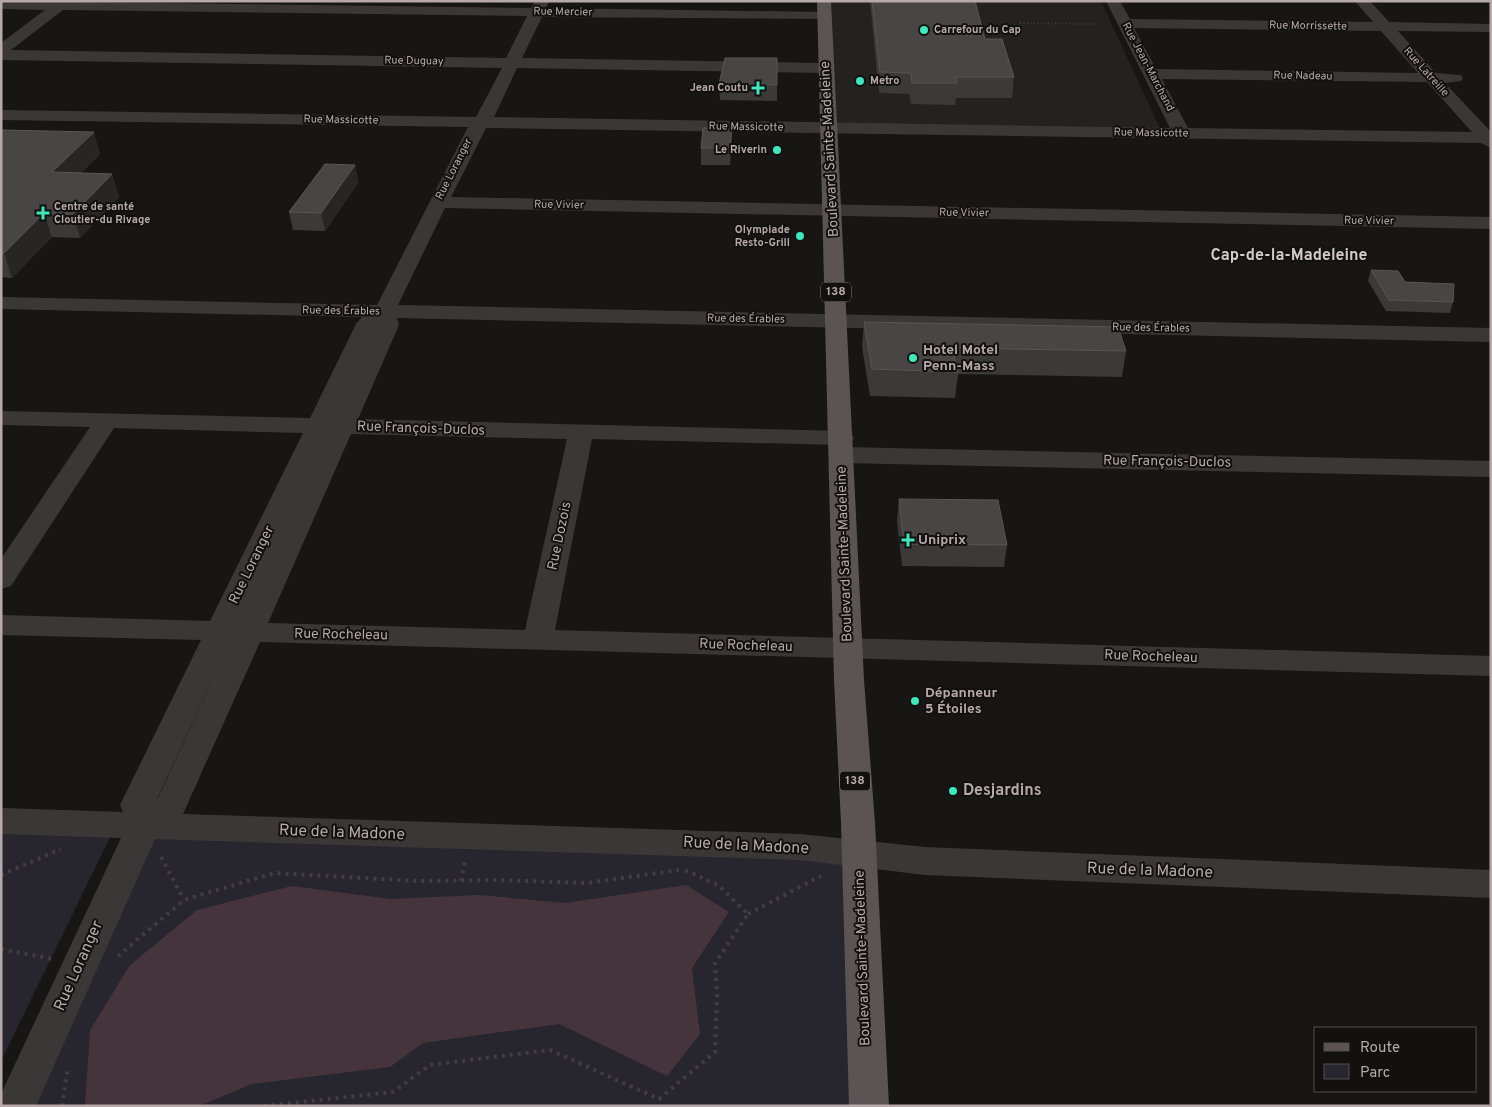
<svg xmlns="http://www.w3.org/2000/svg" width="1492" height="1107" font-family="Overpass,sans-serif">
<rect width="100%" height="100%" fill="#171615"/>
<path fill="#242221" d="M826,1h275l60,130 -335,-6z"/>
<g fill="#27262f">
<path d="M1,822l116,1 -116,238z"/>
<path d="M143,824l704,32 10,250h-840z"/>
</g>
<path fill="#46343d" d="M686,885l43,27 -37,56 8,66 -33,42 -108,-52 -136,19 -33,24 -138,17 -53,22h-114l5,-76 40,-65 67,-55 95,-24 98,13 90,-4 85,8z"/>
<g fill="none" stroke-linecap="round" stroke-linejoin="round">
<path stroke="#433d3e" stroke-width="2" stroke-dasharray="1 2.5" stroke-linecap="butt" d="M1020,23l75,1"/>
<g stroke="#433d3e" stroke-width="4" stroke-dasharray="3 5" stroke-linecap="butt">
<path d="M161,857l23,43"/>
<path d="M1,875l60,-26"/>
<path d="M461,881l4,-19"/>
<path d="M748,914l73,-38"/>
<path d="M1,949l51,10"/>
<path d="M118,956l66,-56 90,-27 143,8 80,-1 90,3 92,-13"/>
<path d="M62,1106l6,-39"/>
<path d="M264,1106l129,-14 37,-27 120,-15 109,49 56,-47 2,-57 -2,-32 33,-49 -30,-29 -33,-15"/>
</g>
<g fill="#3c3737" fill-rule="evenodd">
<path d="M1,1l530,7 4,-7h14l-3,7 279,4 7,4 -2,3 -288,-2 -20,41 304,5 8,5 -8,5 -309,-5 -23,49 676,11 -64,-127h14l10,18 243,3 -18,-21h15l19,21 102,2v8l-93,-1 38,42 25,2 2,3 -2,3 -16,2 46,49v16l-10,-5 -995,-15 -35,69 1040,20v12l-1046,-21 -47,97 1093,23v14l-1094,-24 2,7 -41,94 484,12 9,2 3,5 -3,5 -9,2 -250,-6 -37,191 936,26v20l-1231,-34 -77,172 617,20 125,13 566,23v28l-566,-23 -125,-15 -645,-21 -119,267h-35v-12l120,-256 -120,-4v-26l122,4 -3,-7 81,-165 -200,-5v-20l209,6 93,-188 -189,-5 -103,158 -10,3v-30l89,-132 -89,-2v-14l309,7 46,-94 6,-7 -361,-8v-12l376,8 91,-178 -467,-7v-10l475,7 26,-49 -501,-8v-17l44,-33 -44,-1zM63,10l464,6 -21,42 -495,-8zM1134,28l247,3 37,42 -262,-4zM1162,79l265,3 45,50 -284,-4zM351,434l216,5 -42,191 -257,-7zM230,641l-72,157 -1,1z"/>
<path d="M842,447l649,14v16l-649,-14 -9,-3 -4,-5 4,-5z"/>
</g>
<path fill="#5b5354" fill-rule="evenodd" d="M817,1h14l33,679 11,143 14,283h-40l-8,-283 -7,-143z"/>
</g>
<g fill="#3c3939">
<path d="M870,1h105l10,38 29,38 -2,21h-56l-1,7 -44,-1 -2,-10 -30,-1z"/>
<path d="M777,58v43l-57,-1 -1,-16z"/>
<path d="M1,130l99,24 -19,19 31,1 7,23 -39,41 -28,-1 -40,41 -11,-1z"/>
<path d="M732,145l-2,20h-29v-17z"/>
<path d="M355,165l3,18 -33,48 -32,-1 -4,-18z"/>
<path d="M1371,270l34,12 48,20 -3,11 -64,-2 -18,-30z"/>
<path d="M864,322l262,29 -4,26 -164,-3 -3,24 -85,-2 -8,-49z"/>
<path d="M899,499l108,46 -3,22 -102,-1 -5,-45z"/>
</g>
<g fill="#282625">
<path d="M732,128v17l-2,20v-17z"/>
<path d="M94,132l6,22 -41,41 -7,-23z"/>
<path d="M355,165l3,18 -33,48 -4,-18z"/>
<path d="M112,174l7,23 -39,41 -7,-24z"/>
<path d="M44,213l8,24 -40,41 -8,-25z"/>
</g>
<g fill="#494545" stroke="#5a5555">
<path d="M872,1h103l10,38h17l12,38h-58l1,6h-45l-1,-10 -31,-1z"/>
<path d="M725,58h52v27l-58,-1z"/>
<path d="M703,128h29l-2,20h-29z"/>
<path d="M1,130l93,2 -42,40 60,2 -39,40 -29,-1 -40,40h-3z"/>
<path d="M325,164l30,1 -34,48 -32,-1z"/>
<path d="M1371,270l27,1 7,11 49,2 -1,18 -64,-2z"/>
<path d="M864,322l254,5 8,24 -174,-3 6,24 -86,-3z"/>
<path d="M899,499l99,1 9,45 -103,-1z"/>
</g>
<g fill="#3ee7bc" stroke="#121110" stroke-width="2">
<circle cx="924" cy="30" r="5"/>
<circle cx="860" cy="81" r="5"/>
<path d="M755.5 80.5h5v5h5v5h-5v5h-5v-5h-5v-5h5z"/>
<circle cx="777" cy="150" r="5"/>
<path d="M40.5 205.5h5v5h5v5h-5v5h-5v-5h-5v-5h5z"/>
<circle cx="800" cy="236" r="5"/>
<circle cx="913" cy="358" r="5"/>
<path d="M905.5 532.5h5v5h5v5h-5v5h-5v-5h-5v-5h5z"/>
<circle cx="915" cy="701" r="5"/>
<circle cx="953" cy="791" r="5"/>
</g>
<g text-anchor="middle" dominant-baseline="central" stroke-width="4" stroke-linejoin="round" paint-order="stroke">
<g font-size="11" fill="#b6a8ab" stroke="#121110">
<text transform="translate(563 12) rotate(1)">Rue Mercier</text>
<text transform="translate(1308 26) rotate(1)">Rue Morrissette</text>
<text transform="translate(414 61) rotate(1)">Rue Duguay</text>
<text transform="translate(1148 67) rotate(62)">Rue Jean-Marchand</text>
<text transform="translate(1426 72) rotate(48)">Rue Latreille</text>
<text transform="translate(1303 76) rotate(1)">Rue Nadeau</text>
<text transform="translate(341 120) rotate(1)">Rue Massicotte</text>
<text transform="translate(746 127) rotate(1)">Rue Massicotte</text>
<text transform="translate(1151 133) rotate(1)">Rue Massicotte</text>
<text transform="translate(454 169) rotate(-63)">Rue Loranger</text>
<text transform="translate(559 205) rotate(1)">Rue Vivier</text>
<text transform="translate(964 213) rotate(1)">Rue Vivier</text>
<text transform="translate(1369 221) rotate(1)">Rue Vivier</text>
<text transform="translate(341 311) rotate(1)">Rue des Érables</text>
<text transform="translate(746 319) rotate(1)">Rue des Érables</text>
<text transform="translate(1151 328) rotate(1)">Rue des Érables</text>
</g>
<g font-size="11" font-weight="bold" fill="#b6a8ab" stroke="#121110" text-anchor="start">
<text x="934" y="30">Carrefour du Cap</text>
<text x="870" y="81">Metro</text>
<text x="748" y="88" text-anchor="end">Jean Coutu</text>
<text x="767" y="150" text-anchor="end">Le Riverin</text>
<text x="54" y="207">Centre de santé<tspan x="54" dy="13">Cloutier-du Rivage</tspan></text>
<text x="790" y="230" text-anchor="end">Olympiade<tspan x="790" dy="13">Resto-Grill</tspan></text>
</g>
<g fill="#121110" stroke="#857b7c" stroke-width="1">
<rect x="821" y="282.5" width="30" height="19" rx="4"/>
<rect x="840" y="771.5" width="30" height="19" rx="4"/>
</g>
<g font-size="12" font-weight="bold" fill="#b6a8ab">
<text x="836" y="292">138</text>
<text x="855" y="781">138</text>
</g>
<g font-size="14" fill="#b6a8ab" stroke="#121110">
<text transform="translate(830 149) rotate(-93)">Boulevard Sainte-Madeleine</text>
<text transform="translate(421 429) rotate(2)">Rue François-Duclos</text>
<text transform="translate(1167 462) rotate(1)">Rue François-Duclos</text>
<text transform="translate(560 536) rotate(-78)">Rue Dozois</text>
<text transform="translate(845 554) rotate(-92)">Boulevard Sainte-Madeleine</text>
<text transform="translate(252 565) rotate(-64)">Rue Loranger</text>
<text transform="translate(341 635) rotate(1)">Rue Rocheleau</text>
<text transform="translate(746 646) rotate(2)">Rue Rocheleau</text>
<text transform="translate(1151 657) rotate(2)">Rue Rocheleau</text>
<text transform="translate(863 958) rotate(-92)">Boulevard Sainte-Madeleine</text>
</g>
<g font-size="14" font-weight="bold" fill="#b6a8ab" stroke="#121110" text-anchor="start">
<text x="923" y="350">Hotel Motel<tspan x="923" dy="16">Penn-Mass</tspan></text>
<text x="918" y="540">Uniprix</text>
<text x="925" y="693">Dépanneur<tspan x="925" dy="16">5 Étoiles</tspan></text>
</g>
<g font-size="16" font-weight="bold" fill="#d3c9cb" stroke="#121110">
<text x="1289" y="256">Cap-de-la-Madeleine</text>
</g>
<g font-size="16" font-weight="bold" fill="#b6a8ab" stroke="#121110" text-anchor="start">
<text x="963" y="791">Desjardins</text>
</g>
<g font-size="16" fill="#b6a8ab" stroke="#121110">
<text transform="translate(342 833) rotate(2)">Rue de la Madone</text>
<text transform="translate(746 846) rotate(3)">Rue de la Madone</text>
<text transform="translate(1150 871) rotate(2)">Rue de la Madone</text>
<text transform="translate(79 966) rotate(-66)">Rue Loranger</text>
</g>
</g>
<rect width="1492" height="1107" fill="none" stroke="#b6a8ab" stroke-width="5"/>
<rect x="1314" y="1027" width="162" height="65" fill="#121110" stroke="#544d4e"/>
<rect x="1324" y="1043" width="25" height="8" fill="#5b5354" stroke="#544d4e"/>
<text x="1360" y="1052" font-size="15" fill="#b6a8ab">Route</text>
<rect x="1324" y="1064" width="25" height="15" fill="#27262f" stroke="#544d4e"/>
<text x="1360" y="1077" font-size="15" fill="#b6a8ab">Parc</text>
</svg>
